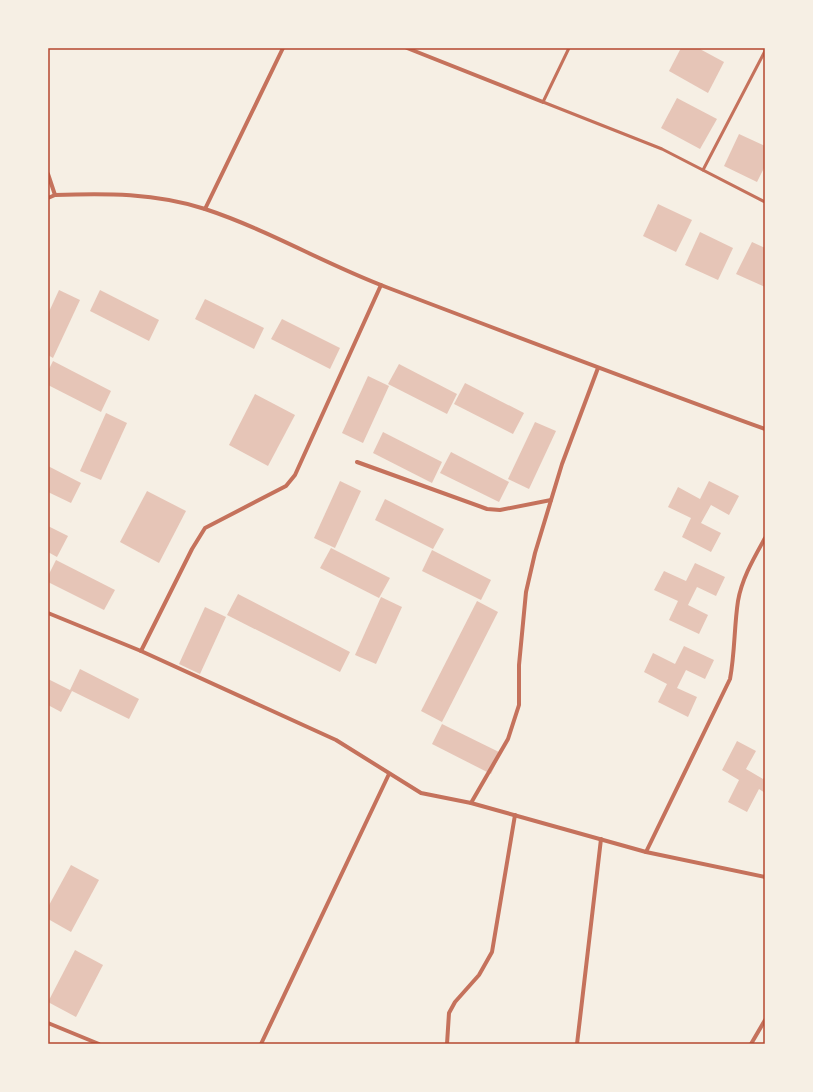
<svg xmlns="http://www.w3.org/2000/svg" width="813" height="1092" font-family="'PT Sans',sans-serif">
<rect width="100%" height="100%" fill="#f6efe4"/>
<g fill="#e6c5b7">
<path d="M681,48h17l26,14 -16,31 -39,-22z"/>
<path d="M677,98l40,21 -17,30 -39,-21z"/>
<path d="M739,134l26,12v20l-8,16 -33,-16z"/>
<path d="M658,204l34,16 -16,32 -33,-16z"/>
<path d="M700,232l33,16 -15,32 -33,-15z"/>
<path d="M752,242l13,6v39l-29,-13z"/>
<path d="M59,290l21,10 -27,58 -5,-3v-41z"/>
<path d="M100,290l59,30 -10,21 -59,-30z"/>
<path d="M205,299l59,29 -10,21 -59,-30z"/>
<path d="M282,319l58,29 -10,21 -59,-30z"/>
<path d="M53,361l58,30 -10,21 -53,-27v-14z"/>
<path d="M399,364l58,30 -10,20 -59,-30z"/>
<path d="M368,376l21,10 -26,57 -21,-10z"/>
<path d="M465,383l59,30 -11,21 -59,-30z"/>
<path d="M255,394l40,21 -27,51 -39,-21z"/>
<path d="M106,413l21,10 -26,57 -21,-9z"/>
<path d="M535,422l21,9 -27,58 -21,-10z"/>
<path d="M383,432l59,30 -10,21 -59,-30z"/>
<path d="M451,452l58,30 -10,20 -59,-29z"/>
<path d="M48,466l33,17 -10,20 -23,-11z"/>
<path d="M340,481l21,10 -26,57 -21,-10z"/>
<path d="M709,481l30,15 -10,19 -18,-10 -10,18 20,10 -10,19 -29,-15 9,-19 -23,-11 10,-20 22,12z"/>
<path d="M147,491l39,20 -27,52 -39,-21z"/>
<path d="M385,499l59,30 -11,20 -58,-29z"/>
<path d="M48,526l20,10 -11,21 -9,-5z"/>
<path d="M331,548l59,30 -11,20 -59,-30z"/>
<path d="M432,550l59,30 -10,20 -59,-29z"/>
<path d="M56,560l59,30 -11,20 -56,-28v-6z"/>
<path d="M695,563l30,14 -9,19 -19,-9 -9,18 20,10 -9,19 -30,-14 9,-19 -24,-11 10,-19 22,10z"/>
<path d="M238,594l112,58 -10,20 -113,-57z"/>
<path d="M381,597l21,10 -26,57 -21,-9z"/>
<path d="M477,601l21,11 -56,110 -21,-11z"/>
<path d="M205,607l21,10 -26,57 -21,-10z"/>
<path d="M684,646l30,14 -9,19 -19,-9 -9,18 20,9 -9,20 -30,-15 9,-18 -23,-12 9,-19 22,11z"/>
<path d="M80,669l59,30 -10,20 -57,-28 -11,21 -13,-7v-26l22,11z"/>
<path d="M442,724l59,29 -10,21 -59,-30z"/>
<path d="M737,741l19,10 -10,18 17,10 2,-3v17l-6,-4 -12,23 -19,-10 11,-22 -17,-10z"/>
<path d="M71,865l28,15 -28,52 -23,-13v-12z"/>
<path d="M75,950l28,15 -27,52 -28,-15z"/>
</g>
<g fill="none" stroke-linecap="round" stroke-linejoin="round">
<g stroke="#c5725c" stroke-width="3">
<path d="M569,48l-26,54 119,47 103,53"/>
<path d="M703,170l62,-119"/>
</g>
<g stroke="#c5725c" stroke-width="4">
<path d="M407,48l136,54"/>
<path d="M48,174l7,21"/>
<path d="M48,198l7,-3c50,-2 101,-2 150,14 61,20 120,55 181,78 126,48 252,96 379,142"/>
<path d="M205,209l78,-161"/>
<path d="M357,462l130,47 13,1 51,-10"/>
<path d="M48,613l93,38 195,89 85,53 50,10 175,49 119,25"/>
<path d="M141,651l51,-102 13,-21 81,-42 9,-11 86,-190"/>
<path d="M471,803l37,-64 11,-34v-40l7,-73 9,-39 27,-89 36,-96"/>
<path d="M646,852l84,-173c5,-26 4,-52 8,-78 4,-23 16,-43 27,-63"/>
<path d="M48,1023l51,21"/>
<path d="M261,1044l128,-270"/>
<path d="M447,1044l2,-31 6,-11 24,-27 13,-23 23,-137"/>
<path d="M577,1044l24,-205"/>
<path d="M751,1044l14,-24"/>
</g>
</g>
<rect width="813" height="1092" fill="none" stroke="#f6efe4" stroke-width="98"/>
<rect x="49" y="49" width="715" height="994" fill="none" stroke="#b5482f" stroke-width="1.5"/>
</svg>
